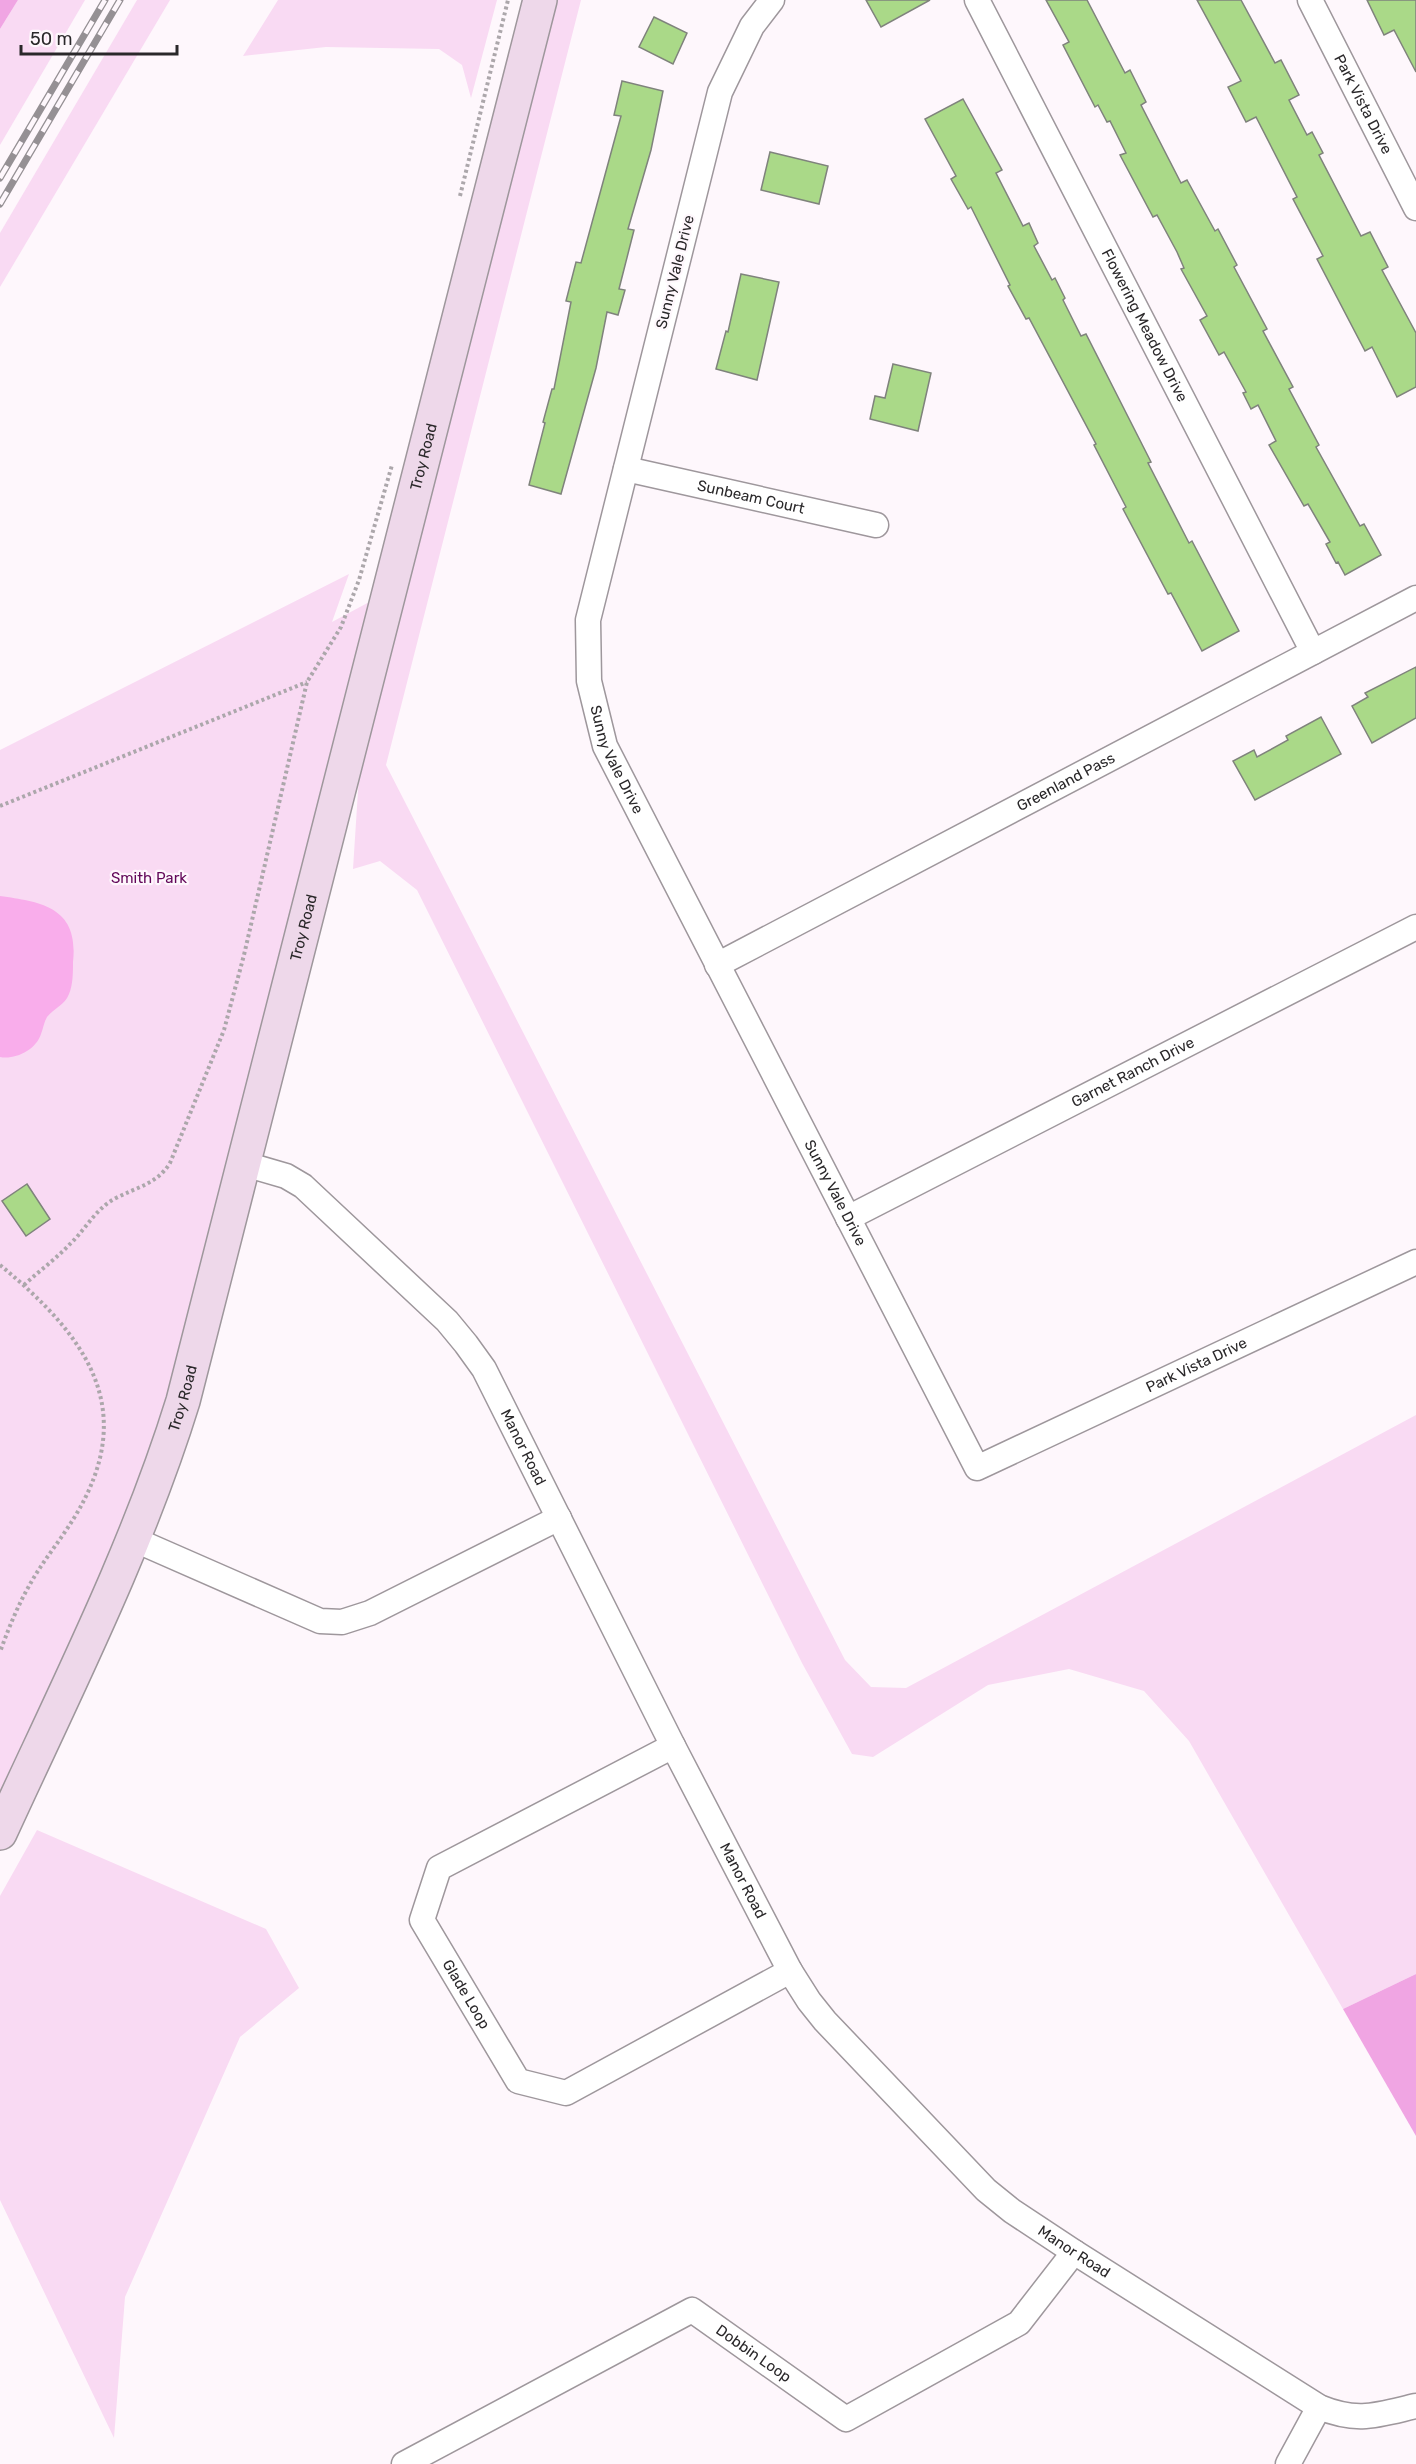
<svg xmlns="http://www.w3.org/2000/svg" width="1416" height="2464" font-family="Rubik,sans-serif">
<rect width="100%" height="100%" fill="#fef7fc"/>
<g fill="#f9daf3">
<path d="M18,0h67l-85,145v-116z"/>
<path d="M137,0h33l-170,287v-54z"/>
<path d="M278,0h219l-26,98 -9,-33 -23,-16 -113,-2 -83,9z"/>
<path d="M556,0h25l-195,765 459,895 26,27 35,1 510,-273v559l-73,35 -154,-268 -45,-50 -75,-22 -81,16 -115,72 -21,-3 -50,-91 -385,-773 -37,-29 -27,8 7,-109z"/>
<path d="M349,574l-17,48 41,-22 -221,876 -152,333v-1059z"/>
<path d="M37,1830l229,99 33,59 -59,49 -115,260 -11,141 -114,-238v-304z"/>
</g>
<g fill="#f0a5e3">
<path d="M0,0h18l-18,29z"/>
<path d="M1416,1974v162l-73,-127z"/>
</g>
<path fill="#f9adeb" d="M0,896c43,6 79,12 73,66 0,10 0,23 -4,32 -4,11 -15,14 -22,23 -3,5 -4,12 -6,17 -5,16 -26,26 -41,23z"/>
<g fill="#aad988" stroke="#7f837c" stroke-width="1.5">
<path d="M866,0h64l-49,27z"/>
<path d="M1046,0h41l38,73 5,-3 16,32 -5,3 40,78 6,-3 28,51 3,-2 19,36 -3,2 33,62 -4,2 30,56 -4,2 30,56 -3,2 44,79 4,-2 17,31 -36,20 -7,-13 -2,1 -10,-19 4,-2 -22,-38 -4,2 -35,-61 7,-4 -18,-36 -7,4 -8,-16 3,-1 -22,-40 -5,3 -19,-35 7,-4 -26,-47 3,-1 -7,-16 -20,-37 -4,2 -33,-62 6,-2 -16,-32 -3,1 -9,-17 -3,2 -32,-62 6,-3z"/>
<path d="M1197,0h44l34,63 6,-3 18,35 -10,5 18,35 5,-3 11,21 -4,2 42,81 9,-4 18,35 -6,3 34,63v54l-19,10 -25,-50 -7,4 -48,-92 6,-3 -30,-57 4,-2 -41,-80 -10,5 -18,-35 13,-6z"/>
<path d="M1367,0h49v72l-22,-42 -10,5z"/>
<path d="M654,17l33,16 -14,31 -34,-17z"/>
<path d="M622,81l41,10 -12,59 -23,79 6,1 -15,59 6,1 -7,25 -11,-3 -11,56 -35,126 -32,-9 16,-62 -2,-1 9,-33h2l17,-87 -5,-1 10,-39 5,1 40,-147 -7,-1z"/>
<path d="M963,99l39,71 -6,3 27,53 6,-3 9,20 -4,3 18,34 3,-2 10,20 -2,2 18,36 5,-2 65,128 -3,1 41,80 3,-2 47,90 -37,20 -31,-58 -3,1 -45,-85 3,-2 -32,-62 2,-1 -67,-126 -3,1 -18,-33 2,-1 -39,-78 -3,2 -17,-30 5,-3 -31,-57z"/>
<path d="M770,152l58,14 -9,38 -58,-14z"/>
<path d="M741,274l38,8 -22,98 -41,-11 10,-38 2,1z"/>
<path d="M893,364l38,9 -13,58 -48,-12 5,-23 10,2z"/>
<path d="M1416,667v51l-44,25 -20,-37 16,-9 -3,-4z"/>
<path d="M1321,717l20,37 -86,46 -22,-39 21,-11 3,7 31,-17 -2,-4z"/>
<path d="M27,1184l23,35 -24,17 -24,-35z"/>
</g>
<g fill="none" stroke-linecap="round" stroke-linejoin="round">
<defs>
<g id="street">
<path id="s1" d="M772,0l-20,26 -32,66 -132,528 1,61 16,65 372,722 439,-206"/>
<path id="s2" d="M977,0l336,652"/>
<path id="s3" d="M1310,0l106,208"/>
<path id="s4" d="M626,469l250,56"/>
<path id="s5" d="M717,965l699,-367"/>
<path id="s6" d="M245,1164l41,12 17,10 144,135 19,23 18,25 189,377 117,225 19,30 16,20 161,169 26,21 62,41 245,155c39,16 58,8 97,-1"/>
<path id="s7" d="M848,1218l568,-291"/>
<path d="M133,1539l187,82 22,1 28,-9 189,-95"/>
<path id="s8" d="M673,1746l-234,122 -17,52 96,161 48,12 224,-122"/>
<path id="s9" d="M404,2464l288,-154 154,109 173,-96 55,-71"/>
<path d="M1288,2464l31,-57"/>
</g>
<g id="secondary">
<path id="s10" d="M0,1833c65,-142 137,-283 183,-432l357,-1401"/>
</g>
</defs>
<use href="#street" stroke="#9e979c" stroke-width="27"/>
<use href="#secondary" stroke="#9e979c" stroke-width="36"/>
<g stroke="#aca7ab" stroke-width="4" stroke-dasharray="3 3" stroke-linecap="butt">
<path d="M460,196l48,-196"/>
<path d="M0,806l307,-124"/>
<path d="M0,1265c86,71 141,144 74,253 -14,23 -32,44 -45,68 -12,21 -21,44 -29,66"/>
<path d="M24,1285c15,-14 32,-26 46,-41 16,-15 26,-36 46,-46 21,-11 41,-14 54,-35l54,-133 20,-75 63,-273 34,-55 18,-47 33,-115"/>
</g>
<use href="#street" stroke="#fff" stroke-width="24"/>
<use href="#secondary" stroke="#eed8ea" stroke-width="33"/>
<defs>
<g id="rail">
<path d="M0,178l105,-178"/>
<path d="M0,204l120,-204"/>
</g>
</defs>
<use href="#rail" stroke="#959094" stroke-width="7"/>
<use href="#rail" stroke="#fef7fc" stroke-width="4.5" stroke-dasharray="14" stroke-linecap="butt"/>
</g>
<g text-anchor="middle" dominant-baseline="central" stroke-width="4.5" stroke-linejoin="round" paint-order="stroke">
<g font-size="15" fill="#2a282a" stroke="#fef7fc">
<text stroke="none"><textPath href="#s3" startOffset="117">Park Vista Drive</textPath></text>
<text transform="translate(675 272) rotate(-76)">Sunny Vale Drive</text>
<text stroke="none"><textPath href="#s2" startOffset="366">Flowering Meadow Drive</textPath></text>
<text stroke="none"><textPath href="#s10" startOffset="1444">Troy Road</textPath></text>
<text stroke="none"><textPath href="#s4" startOffset="128">Sunbeam Court</textPath></text>
<text stroke="none"><textPath href="#s1" startOffset="795">Sunny Vale Drive</textPath></text>
<text stroke="none"><textPath href="#s5" startOffset="394">Greenland Pass</textPath></text>
<text stroke="none"><textPath href="#s10" startOffset="958">Troy Road</textPath></text>
<text stroke="none"><textPath href="#s7" startOffset="320">Garnet Ranch Drive</textPath></text>
<text stroke="none"><textPath href="#s1" startOffset="1281">Sunny Vale Drive</textPath></text>
<text stroke="none"><textPath href="#s1" startOffset="1833">Park Vista Drive</textPath></text>
<text stroke="none"><textPath href="#s10" startOffset="472">Troy Road</textPath></text>
<text stroke="none"><textPath href="#s6" startOffset="408">Manor Road</textPath></text>
<text stroke="none"><textPath href="#s6" startOffset="894">Manor Road</textPath></text>
<text stroke="none"><textPath href="#s8" startOffset="405">Glade Loop</textPath></text>
<text stroke="none"><textPath href="#s6" startOffset="1398">Manor Road</textPath></text>
<text stroke="none"><textPath href="#s9" startOffset="402">Dobbin Loop</textPath></text>
</g>
<g font-size="15" fill="#620759" stroke="#fef7fc">
<text x="149" y="878">Smith Park</text>
</g>
</g>
<path d="M21 45v9h156v-9" fill="none" stroke="#2a282a" stroke-width="3"/>
<text x="30" y="45" font-size="18" fill="#2a282a" stroke="#fef7fc" stroke-width="4.5" paint-order="stroke">50 m</text>
</svg>
